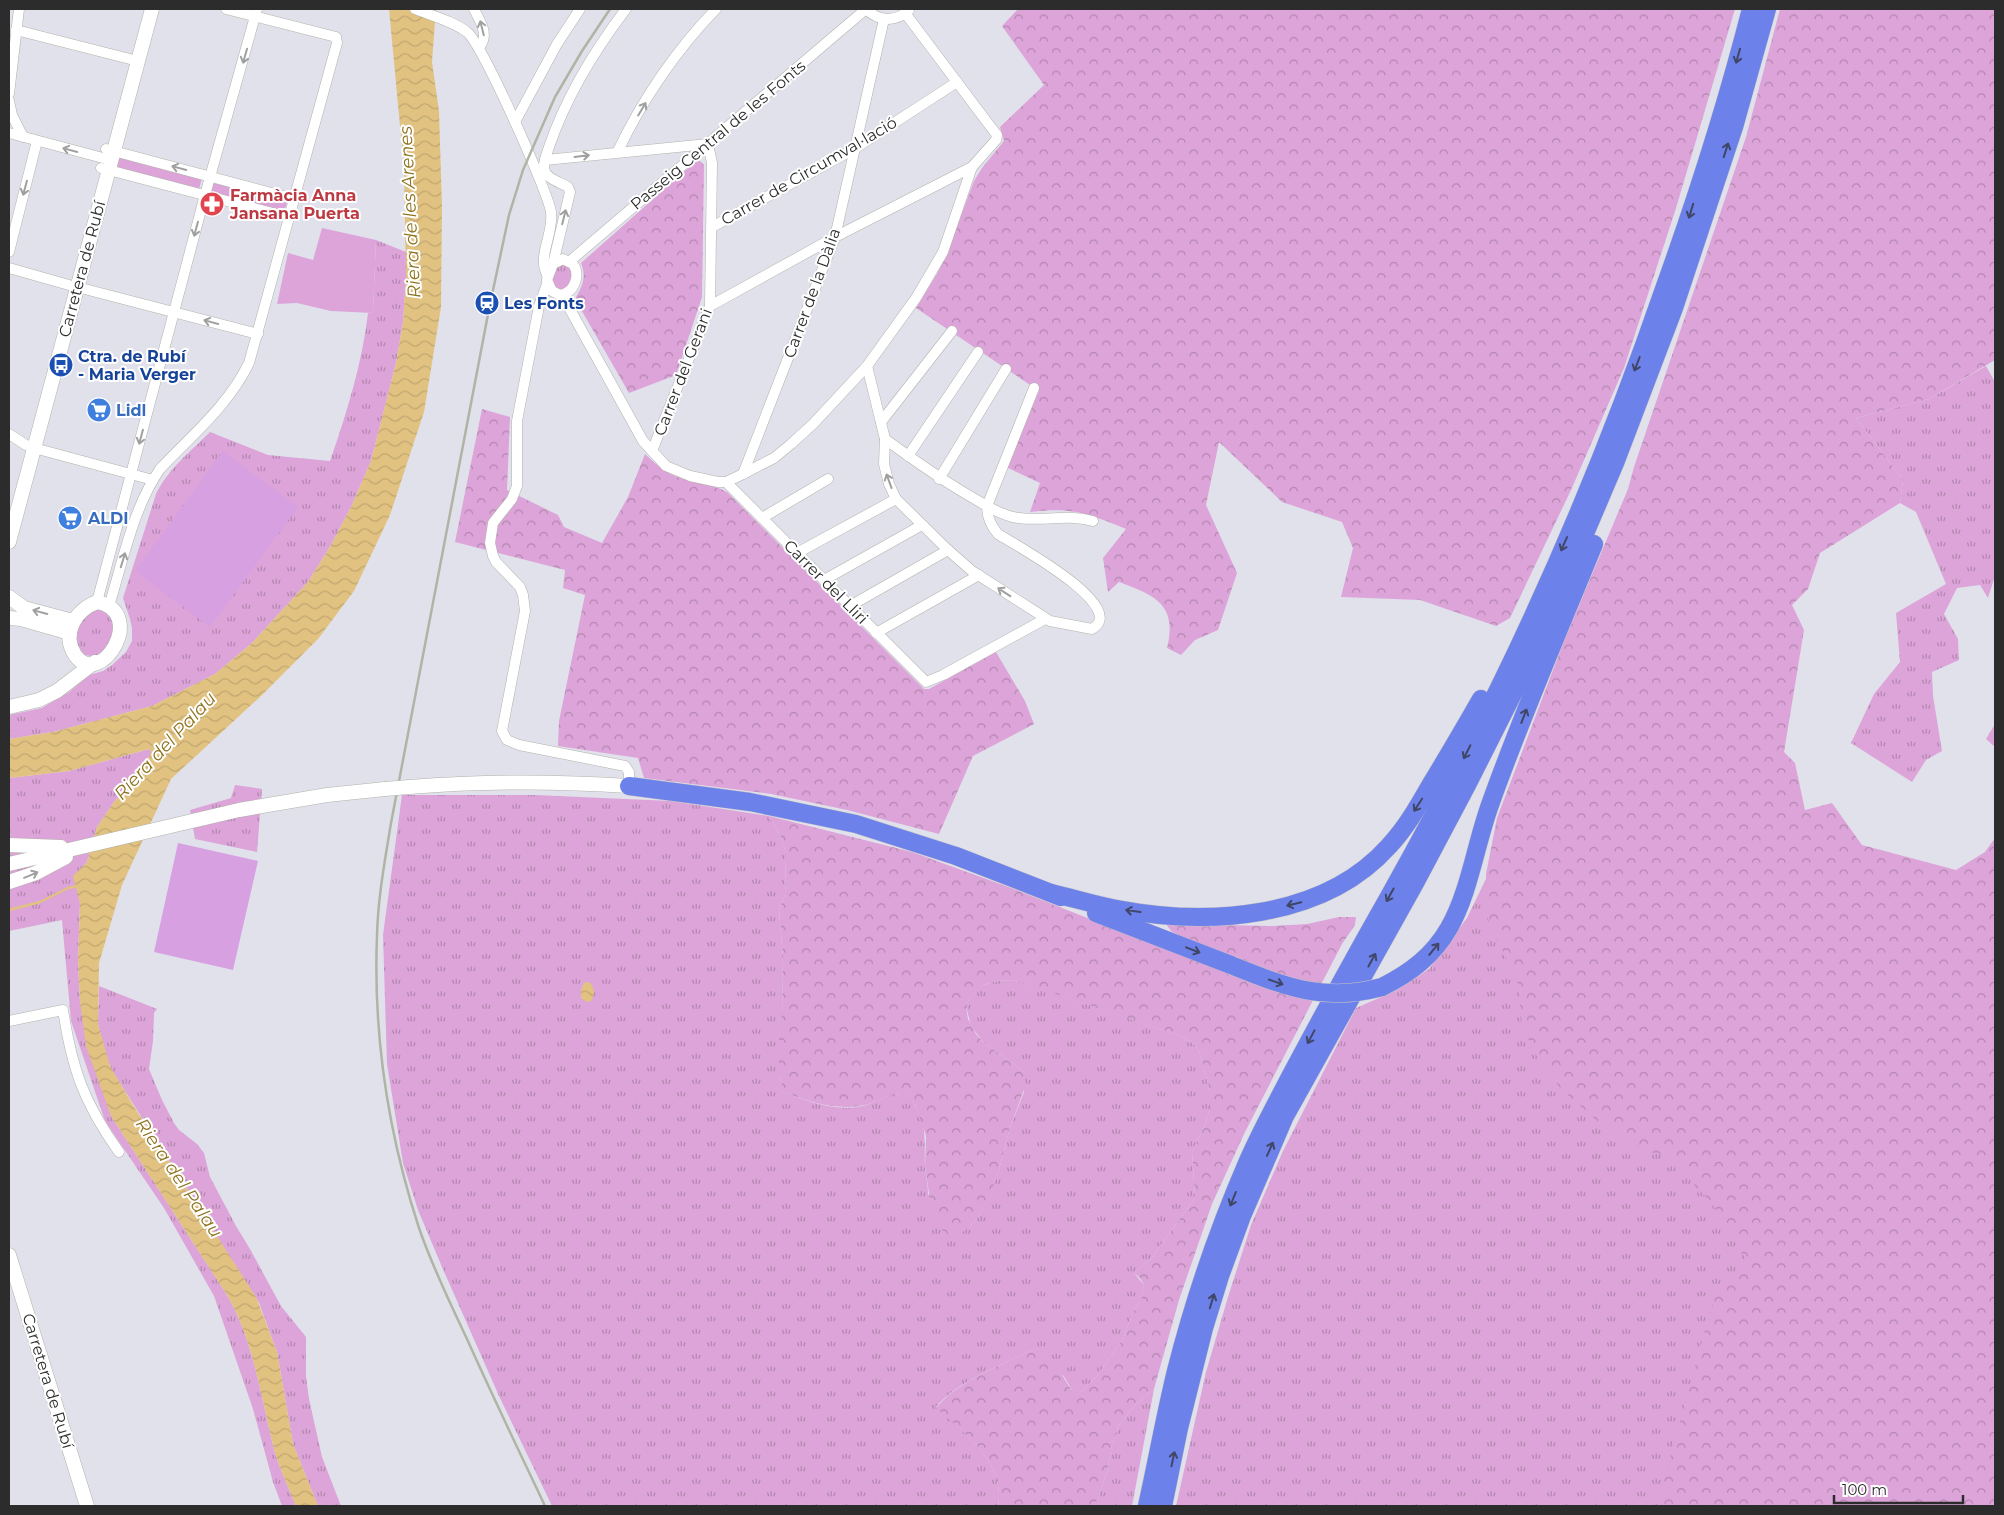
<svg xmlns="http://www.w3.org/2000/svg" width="2004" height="1515" font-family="Montserrat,sans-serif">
<defs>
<pattern id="grass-tufts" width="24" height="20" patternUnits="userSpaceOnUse" patternTransform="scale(1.25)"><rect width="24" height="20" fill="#dca4d8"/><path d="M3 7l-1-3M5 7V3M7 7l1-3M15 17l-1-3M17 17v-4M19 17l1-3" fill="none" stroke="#b386af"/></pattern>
<pattern id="forest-crowns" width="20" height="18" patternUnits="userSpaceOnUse" patternTransform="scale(1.25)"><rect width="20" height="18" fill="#dca4d8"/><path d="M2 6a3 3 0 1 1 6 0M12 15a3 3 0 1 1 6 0" fill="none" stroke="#b386af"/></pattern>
<pattern id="water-waves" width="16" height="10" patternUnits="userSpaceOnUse" patternTransform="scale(1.25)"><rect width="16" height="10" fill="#e1c281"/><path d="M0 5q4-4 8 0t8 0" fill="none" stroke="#c1a770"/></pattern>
</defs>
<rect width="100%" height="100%" fill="#e1e1ec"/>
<g fill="url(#grass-tufts)">
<path d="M376,240l30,12v27l-3,43 -7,41 -25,98 -20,46 -20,38 -23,37 -56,61 -37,31 -63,32 -99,26 -44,7v-24l33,-7 27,-16 20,-17 14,-4 9,-6 14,-13 6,-11v-13l-2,-9 -7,-21 33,-104c12,-25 35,-43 54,-62l58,23 62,6c17,-49 32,-97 38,-148h5z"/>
<path d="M566,264l6,6 -1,12 -6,7 -8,1 -5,-8 4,-15z"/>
<path d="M1986,366l9,16v194l-7,22 -8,-13 -23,3 -13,26 14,25 1,21 -27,12 1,24 9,55 -16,9 -14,22 -61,-39 23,-49 26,-32 -4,-49 50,-29 -30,-72 -16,-9 3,-23 -47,-62 73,-19z"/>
<path d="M90,609h15l9,15c-1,6 -1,15 -4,20 -15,23 -42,10 -33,-15 2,-7 9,-14 13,-20z"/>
<path d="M1995,724v23l-9,-8z"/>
<path d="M149,749l3,3 -14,22 -24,28 -17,25 -10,35 -13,14 6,27 -2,57 2,42 31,114 116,179c27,46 34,103 47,154 5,19 15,39 22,57h-14l-9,-24 -20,-73 -39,-113 -50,-88 -59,-87 -34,-100 -9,-101 -53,11v-153l60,-7z"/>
<path d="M235,785l27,4 -5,63 -62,-13 -5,-29 41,-12z"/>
<path d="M402,795h133l136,6 98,15 12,21 5,16 -1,42 -6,15 4,47 -1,58 -3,8v54l3,6v8c25,11 60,23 87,13 13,-5 22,-11 36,-10 24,21 19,45 20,73 1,9 3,18 3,27l41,34 11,-14 17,-37 13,-49 14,-36 -2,-22 -39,-28 -12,-16 -5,-20 3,-7 7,-9 7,-5 15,-4 14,-1 25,7 144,49 13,8 5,7 11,40v18l-5,16 -13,27 3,46 -45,62 -16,13 10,12 -3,15 -8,12 -10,27 -26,37 -16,16h-8l-8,-14 -20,-23 -14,-5c-30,16 -73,31 -95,57 29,27 70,56 62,99h-446l-53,-110 -57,-129 -24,-57 -15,-47 -16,-99 -4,-129z"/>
<path d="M1496,858l187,299 72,108 -92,241h-487l30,-134 22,-75 23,-72 32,-74 73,-143 41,-18 32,-21 38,-51z"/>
<path d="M99,986l58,23 -3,4 -1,28 -4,28 13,31 12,23 5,7 18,14 7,9 6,24 26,49 14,23 31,57 25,31v40l3,22 13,58 19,49h-23l-25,-62 -16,-92 -18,-49 -146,-231 -6,-13 -9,-35z"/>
<path d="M1154,1389l-22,117h-37l12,-34 5,-27 7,-20 16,-20z"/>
</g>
<g fill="url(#forest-crowns)">
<path d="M1018,9h717l-59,199 -52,160 -53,122 -61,128 -14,8 -76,-26 -79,-3 12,-49 -11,-26 -60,-20 -63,-60 -13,63 31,68 -19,57 -23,10 -14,15 -14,-7c11,-44 -13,-53 -48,-66l-11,10 -5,-34 23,-29c-39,-16 -54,-22 -96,-17l10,-29 -34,-16 33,-76 -123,-83 21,-34 11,-23 26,-70 8,-13 22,-27 -4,-14 44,-42 -42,-59z"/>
<path d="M1780,9h215v351l-66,39 -73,19 47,62 -3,23 -80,50 -12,36 -16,16 12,25 -20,122 11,11 10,47 27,-7 30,42 94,25 29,-18 10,-14v668h-338l52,-191 6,-16 11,-16 23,-18 -31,-52 -11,-15 -13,-13 -10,-16 -14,-12 -20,-5 -48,-27 -41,-36 -23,-30 -16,-33 -4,-42 -32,-69v-41l11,-56 67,-177 64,-152 6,-22 112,-330z"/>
<path d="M700,161l4,4 -2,132 -26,78 -47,18 -54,-94c7,-12 12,-22 6,-36l114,-101z"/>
<path d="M482,409l28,8 -3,73 51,25 6,12 38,16 26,-46 17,-43c11,10 21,20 36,24 16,5 31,6 46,14l197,197h5l67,-37 29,49 9,23 -61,32 -34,78 -92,-24 -76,-16 -127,-16 -6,-20 -80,-12 1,-25 26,-126 -22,-7 2,-18 -110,-28z"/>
<path d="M769,816l143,36 102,37 215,85 8,-5 -66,-38 -5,-7 7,-3 46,4 53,1 35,-2 32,-7h17l-1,8 -13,19 -97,188 -33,72 -33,96 -25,89 -19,16 -16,20 -7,20 -5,27 -12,34h-97c8,-43 -33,-72 -62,-98 22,-27 64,-42 95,-58 22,2 31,27 42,42h8l16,-16 26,-37 10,-27 8,-12 3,-15 -4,-7 -6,-5 16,-13 45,-62 -3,-46 13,-27 5,-16v-18l-11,-40 -5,-7 -13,-8 -155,-52 -14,-4 -14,1 -15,4 -14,14 -3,7 2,13 8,15 7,8 39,28 4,14 -16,44 -13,49 -7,17 -10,20 -11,14 -14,8 -7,-1 -7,-6 -9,-15 -7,-48 1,-30 -10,-30 -11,-12c-15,-1 -26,7 -40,11 -27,6 -58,-3 -83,-14v-8l-3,-6v-55l3,-7 1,-58 -4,-47 6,-15 1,-42 -5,-16z"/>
</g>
<g fill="#dca4d8">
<path d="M116,155l86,23 -3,11 -86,-22z"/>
<path d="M216,182l71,20 -3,11 -73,-20 2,-10z"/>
<path d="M322,228l54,12 -3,73 -42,-2 -34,-8 -20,1 11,-51 25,7z"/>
</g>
<g fill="#d7a1e1">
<path d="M223,451l75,56 -88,120 -75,-56z"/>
<path d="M178,843l80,18 -25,109 -79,-18z"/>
</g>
<g fill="url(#water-waves)">
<path d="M389,9h47l-4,53 7,49 3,96 -1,100 -17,105 -34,103 -36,76 -36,48 -56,56 -91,84 -49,106 -23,78 -1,61 12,42 23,39 123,192 21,55 16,92 25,62h-22c-7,-18 -17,-38 -22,-57 -13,-51 -20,-108 -47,-154l-116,-179 -25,-70 -6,-44 -2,-42 2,-57 -7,-27 14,-14 10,-35 17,-25 24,-28 14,-22 -3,-3 -80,22 -60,7v-39l44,-7 99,-26 63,-32 37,-31 56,-61 23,-37 20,-38 20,-46 25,-98 7,-41 3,-43 -2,-111z"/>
<path d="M589,982c6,5 6,13 2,19l-4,1 -6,-4v-8l3,-7z"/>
</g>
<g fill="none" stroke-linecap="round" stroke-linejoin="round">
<path stroke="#e1c281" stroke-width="2.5" d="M9,910l31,-8 28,-14 10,-2"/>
<defs>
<g id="minor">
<path d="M415,9c17,7 38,12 52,23 15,11 81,160 84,180 3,22 -14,43 -4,63"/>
<path d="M474,9c6,13 16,25 5,39"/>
<path d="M866,9c13,13 30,13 43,1"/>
<path d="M16,30l114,29"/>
<path d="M9,94l10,-85"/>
<path d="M9,101l3,14 11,22"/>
<path d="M515,122l42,-78 23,-35"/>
<path d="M9,133l94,25"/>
<path d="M106,149l188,50"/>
<path d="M618,151c24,-51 59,-102 98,-142"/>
<path d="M545,160l163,-16 4,19 -2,143 -58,145"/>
<path d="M101,168l187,49"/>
<path d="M712,227l142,-78 103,-67"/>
<path d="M9,252l28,-111"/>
<path d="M563,259l10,5c8,12 1,29 -13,31l-8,-4 -5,-11 6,-16z"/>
<path d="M570,261l296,-252"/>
<path d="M553,264l17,-72 -2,-5c-8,-5 -22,-8 -24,-18 -1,-7 3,-16 5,-22 17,-50 45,-96 77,-138"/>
<path d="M9,268l60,17"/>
<path d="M547,284l-8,22 -22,115v65l-5,13 -19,24 -3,20 3,13 3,6 24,25 3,8 2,16 -23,120 5,9 12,5 106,21 4,6v14"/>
<path d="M77,287l181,47"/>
<path d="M560,295l7,9 76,137 23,25 24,10 28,6h8l17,-8 31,-16 17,-14 22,-20 54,-58 49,-68 27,-46 29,-85"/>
<path d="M710,306l125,-69 137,-70 24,-27 1,-5 -10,-13 -82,-109"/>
<path d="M867,366l18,73 -1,25 5,20 7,15 52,51 24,21 78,50 42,8c39,-22 -80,-86 -94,-95 -7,-8 -11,-17 -11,-28l47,-118"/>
<path d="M881,422l71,-91"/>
<path d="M9,434l17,11 8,3 119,32"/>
<path d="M885,439c30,22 58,42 90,60 12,7 24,15 38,18 27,6 50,-4 80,4"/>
<path d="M908,456l70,-104"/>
<path d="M743,474l92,-237 49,-218"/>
<path d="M939,479l67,-110"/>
<path d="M726,482l200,200 17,-7 102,-56"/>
<path d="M762,518l66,-39"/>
<path d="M797,553l99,-54"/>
<path d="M824,580l98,-55"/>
<path d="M97,602l108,-407 52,-186"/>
<path d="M109,606c14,-45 24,-98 51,-137 32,-34 68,-63 89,-106l88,-320 -1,-6 -110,-28"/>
<path d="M850,606l98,-56"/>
<path d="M876,633l103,-58"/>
<path d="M9,1021l54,-11c9,59 21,93 56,142"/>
</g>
<g id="secondary">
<path d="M9,542l143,-533"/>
<path d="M9,597l15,11 49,13"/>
<path d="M97,602c52,10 3,89 -22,53 -14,-22 1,-45 22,-53z"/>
<path d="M9,618l12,1 49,14"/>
<path d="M9,707l30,-7 18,-9 38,-29"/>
<path d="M409,787c73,-6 146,-6 220,-1"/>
<path d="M9,845l52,2"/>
<path d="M9,864l230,-54 88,-15 58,-6"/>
<path d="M9,882l27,-9 30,-16"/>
<path d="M9,1255l78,251"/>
</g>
<g id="motorway">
<path d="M629,786l121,16 106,22 100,32 105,41"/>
<path d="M1051,893c22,5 44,12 66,16 90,17 206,11 272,-63 17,-18 30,-41 42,-62 17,-28 34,-57 50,-85"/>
<path d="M1096,913l135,52"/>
<path d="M1382,987c28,-14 51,-31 67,-59 21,-37 27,-86 42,-126 31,-87 68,-172 103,-258"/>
<path d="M1147,1506c10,-45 18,-90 29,-135 18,-71 42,-141 71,-208 13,-30 29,-59 44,-88 24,-45 49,-91 74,-136 47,-82 92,-166 134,-251 63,-129 118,-263 165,-399 33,-92 63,-186 87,-280"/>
<path d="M1163,1506l16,-78 25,-100 16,-52 22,-60 43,-100 130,-233 52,-98 48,-95 43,-93 57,-134 59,-155 60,-181 33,-118"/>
</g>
</defs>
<use href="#minor" stroke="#b1b3aa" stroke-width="11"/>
<use href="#secondary" stroke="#b1b3aa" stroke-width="15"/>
<use href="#motorway" stroke="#c4c4c4" stroke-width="19"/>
<use href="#minor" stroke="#fff" stroke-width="10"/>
<use href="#secondary" stroke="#fff" stroke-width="14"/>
<use href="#motorway" stroke="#6d81eb" stroke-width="18"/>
<path stroke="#b0b4a4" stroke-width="2.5" d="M545,1506c-26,-55 -53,-111 -78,-167 -17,-36 -35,-73 -48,-111 -31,-95 -46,-193 -42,-293 1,-38 8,-75 14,-112l98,-514 20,-94 14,-45 32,-73 27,-46 28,-42"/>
<defs>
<path id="secondary-bridge" d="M385,789l24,-2"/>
<path id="motorway-bridge" d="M1231,965c53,21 92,38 151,22"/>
</defs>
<use href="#secondary-bridge" stroke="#b1b3aa" stroke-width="15" stroke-linecap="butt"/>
<use href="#motorway-bridge" stroke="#c4c4c4" stroke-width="19" stroke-linecap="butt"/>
<use href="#secondary-bridge" stroke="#fff" stroke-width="14"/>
<use href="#motorway-bridge" stroke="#6d81eb" stroke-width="18"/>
</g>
<defs><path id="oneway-shaft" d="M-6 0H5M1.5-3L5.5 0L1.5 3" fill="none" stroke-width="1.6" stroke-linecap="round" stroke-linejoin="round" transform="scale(1.25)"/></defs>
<g stroke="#a0a0a0">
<use href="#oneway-shaft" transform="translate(482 28) rotate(-104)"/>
<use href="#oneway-shaft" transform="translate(245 56) rotate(106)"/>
<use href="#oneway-shaft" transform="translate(642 109) rotate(-59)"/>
<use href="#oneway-shaft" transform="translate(70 150) rotate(-165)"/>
<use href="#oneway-shaft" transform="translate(582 156) rotate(-7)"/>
<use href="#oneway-shaft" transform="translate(179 168) rotate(-165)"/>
<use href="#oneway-shaft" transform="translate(25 188) rotate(105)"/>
<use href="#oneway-shaft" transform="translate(564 217) rotate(-76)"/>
<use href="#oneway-shaft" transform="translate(196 229) rotate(105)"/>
<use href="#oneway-shaft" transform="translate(211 322) rotate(-165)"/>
<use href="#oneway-shaft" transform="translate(141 437) rotate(105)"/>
<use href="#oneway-shaft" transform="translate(889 481) rotate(-110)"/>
<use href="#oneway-shaft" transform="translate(123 560) rotate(-73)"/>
<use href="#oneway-shaft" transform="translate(1004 592) rotate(-147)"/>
<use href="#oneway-shaft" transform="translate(40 612) rotate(-165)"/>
<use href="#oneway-shaft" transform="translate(31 875) rotate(-23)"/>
</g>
<g stroke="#404665">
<use href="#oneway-shaft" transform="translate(1738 56) rotate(106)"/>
<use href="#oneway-shaft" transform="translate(1726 150) rotate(-72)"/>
<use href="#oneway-shaft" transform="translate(1691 211) rotate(107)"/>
<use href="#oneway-shaft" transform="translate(1637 364) rotate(111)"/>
<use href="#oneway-shaft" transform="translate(1564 544) rotate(114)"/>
<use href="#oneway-shaft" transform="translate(1524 716) rotate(-69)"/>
<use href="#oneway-shaft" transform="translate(1467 752) rotate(117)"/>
<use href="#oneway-shaft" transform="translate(1418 805) rotate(123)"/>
<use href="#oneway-shaft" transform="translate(1390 895) rotate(119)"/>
<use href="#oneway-shaft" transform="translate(1294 904) rotate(166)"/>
<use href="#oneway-shaft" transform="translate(1133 911) rotate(-172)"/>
<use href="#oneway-shaft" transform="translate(1434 949) rotate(-51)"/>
<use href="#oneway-shaft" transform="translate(1193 950) rotate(21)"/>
<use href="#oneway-shaft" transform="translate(1372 960) rotate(-61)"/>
<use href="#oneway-shaft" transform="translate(1276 982) rotate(19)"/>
<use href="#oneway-shaft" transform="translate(1311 1037) rotate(118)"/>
<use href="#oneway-shaft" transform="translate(1270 1149) rotate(-66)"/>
<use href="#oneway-shaft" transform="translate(1233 1199) rotate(112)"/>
<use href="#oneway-shaft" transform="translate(1212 1301) rotate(-73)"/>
<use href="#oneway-shaft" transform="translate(1173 1459) rotate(-78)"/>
</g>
<defs>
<symbol id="pharmacy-disc" viewBox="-11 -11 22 22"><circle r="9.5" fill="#e0444e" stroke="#fff"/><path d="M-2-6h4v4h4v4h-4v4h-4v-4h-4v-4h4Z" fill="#fff"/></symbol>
<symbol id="station-disc" viewBox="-11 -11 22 22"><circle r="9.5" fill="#1a4fb4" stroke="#fff"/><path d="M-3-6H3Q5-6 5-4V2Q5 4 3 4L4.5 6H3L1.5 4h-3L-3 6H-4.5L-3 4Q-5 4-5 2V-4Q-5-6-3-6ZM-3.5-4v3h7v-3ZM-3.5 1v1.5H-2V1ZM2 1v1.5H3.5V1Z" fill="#fff"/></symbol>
<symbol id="bus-disc" viewBox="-11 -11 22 22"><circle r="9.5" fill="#1a4fb4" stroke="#fff"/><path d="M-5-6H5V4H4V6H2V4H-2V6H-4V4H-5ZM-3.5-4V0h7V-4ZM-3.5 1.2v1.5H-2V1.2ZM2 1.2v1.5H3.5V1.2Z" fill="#fff"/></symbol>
<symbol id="supermarket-disc" viewBox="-11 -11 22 22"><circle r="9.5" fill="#3f7fe0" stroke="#fff"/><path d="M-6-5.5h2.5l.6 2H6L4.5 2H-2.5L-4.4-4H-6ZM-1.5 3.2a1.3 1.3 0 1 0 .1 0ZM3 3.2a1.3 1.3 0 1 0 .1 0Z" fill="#fff"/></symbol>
</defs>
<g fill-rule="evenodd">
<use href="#pharmacy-disc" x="198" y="190" width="28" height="28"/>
<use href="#station-disc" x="473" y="289" width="28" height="28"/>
<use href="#bus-disc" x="47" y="351" width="28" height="28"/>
<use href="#supermarket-disc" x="85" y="396" width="28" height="28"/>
<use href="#supermarket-disc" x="56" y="504" width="28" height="28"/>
</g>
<g text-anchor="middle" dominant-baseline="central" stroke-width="4" stroke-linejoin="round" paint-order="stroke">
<g font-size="16" fill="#2c2c2c" stroke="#fff">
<text transform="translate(718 135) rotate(-40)">Passeig Central de les Fonts</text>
<text transform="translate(809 171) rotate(-30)">Carrer de Circumval·lació</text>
<text transform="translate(82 269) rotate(-75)">Carretera de Rubí</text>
<text transform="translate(812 293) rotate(-70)">Carrer de la Dàlia</text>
<text transform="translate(683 372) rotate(-69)">Carrer del Gerani</text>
<text transform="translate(826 582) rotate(45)">Carrer del Lliri</text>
<text transform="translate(48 1381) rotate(73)">Carretera de Rubí</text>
</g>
<g font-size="16" font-weight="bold" fill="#be3a42" stroke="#fff" text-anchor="start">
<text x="230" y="195">Farmàcia Anna<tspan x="230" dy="18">Jansana Puerta</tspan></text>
</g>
<g font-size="16" font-weight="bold" fill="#164399" stroke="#fff" text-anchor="start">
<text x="504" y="303">Les Fonts</text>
<text x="78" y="356">Ctra. de Rubí<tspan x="78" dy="18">- Maria Verger</tspan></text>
</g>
<g font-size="16" font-weight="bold" fill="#366cbe" stroke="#fff" text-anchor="start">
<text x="116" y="410">Lidl</text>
<text x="88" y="518">ALDI</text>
</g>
<g font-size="18" font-style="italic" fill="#8e731e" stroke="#fff">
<text transform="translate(410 212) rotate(-93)">Riera de les Arenes</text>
<text transform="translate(165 746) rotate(-47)">Riera del Palau</text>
<text transform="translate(179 1178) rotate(56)">Riera del Palau</text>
</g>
</g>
<rect width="2004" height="1515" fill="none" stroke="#2c2c2c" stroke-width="20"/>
<path d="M1834 1495v8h129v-8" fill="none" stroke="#2c2c2c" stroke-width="2.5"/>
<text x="1842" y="1495" font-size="15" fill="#2c2c2c" stroke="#ffffff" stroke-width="4" paint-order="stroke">100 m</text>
</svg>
